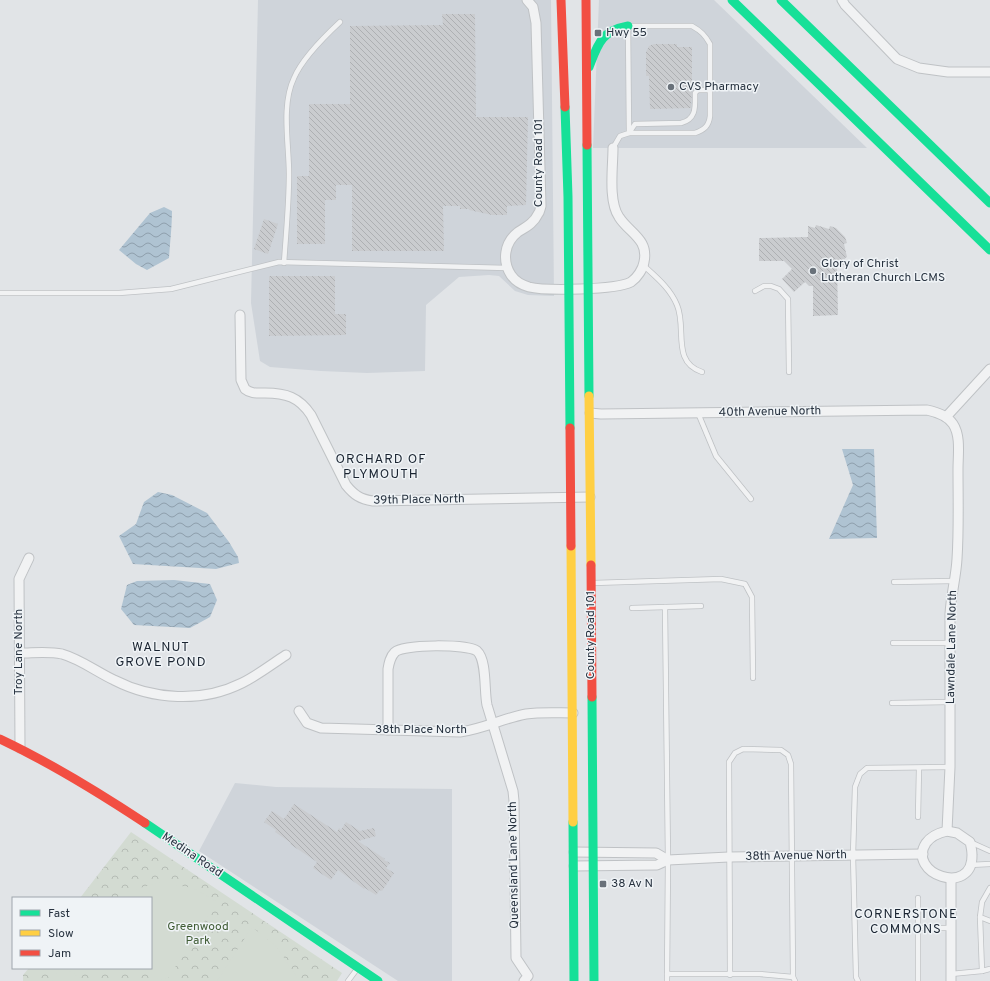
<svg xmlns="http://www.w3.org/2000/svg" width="990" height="981" font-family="Overpass,sans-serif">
<defs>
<pattern id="park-crowns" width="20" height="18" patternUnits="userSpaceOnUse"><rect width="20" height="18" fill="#d3dbd2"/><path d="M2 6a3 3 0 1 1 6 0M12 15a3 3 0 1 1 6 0" fill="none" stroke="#b5bcb5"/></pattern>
<pattern id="water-waves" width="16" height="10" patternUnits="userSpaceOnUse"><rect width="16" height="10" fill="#afc3d2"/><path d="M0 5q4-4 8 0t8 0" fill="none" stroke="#8e9fac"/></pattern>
<pattern id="building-back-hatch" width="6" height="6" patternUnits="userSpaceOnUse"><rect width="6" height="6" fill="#cacccf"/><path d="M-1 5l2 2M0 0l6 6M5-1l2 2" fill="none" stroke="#aeb0b3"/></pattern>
</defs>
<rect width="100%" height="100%" fill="#e1e4e7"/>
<g fill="#cfd4da">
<path d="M258,0h293l3,296 -26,-1 -13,-4 -16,-15 -10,-1 -30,2 -33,28 -1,66 -58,2 -46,-2 -51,-4 -10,-6 -9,-58z"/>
<path d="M599,0h115l153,148h-274z"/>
<path d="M235,783l41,4 176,2v192h-54l-199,-130z"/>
</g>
<path fill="url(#park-crowns)" d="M131,832l211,141 -5,8h-314v-6l6,-7h122v-70h-71z"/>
<g fill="#d3dbd2">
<path d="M159,882l34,6 24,14 -49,76 -8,2 -18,-12h9v-70h-34l4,-4z"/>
<path d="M252,927l25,20 19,29 1,5h-80z"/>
<path d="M60,968h5l20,13h-33z"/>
</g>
<g fill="url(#water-waves)">
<path d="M164,207l8,4c0,16 -2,31 -3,47l-22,12 -11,-6 -17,-14 31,-37z"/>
<path d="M842,449h32l3,89 -48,1 24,-54z"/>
<path d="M158,492l14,3 35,18 22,29 9,15 1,6 -23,6 -83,-5 -14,-28 17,-12 8,-22z"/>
<path d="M174,580l36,4 7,16 -7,17 -20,11 -56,-3 -13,-16 6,-24 10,-4z"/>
</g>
<g fill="url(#building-back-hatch)">
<path d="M442,14h33l1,103h52l-2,88 -19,1v9h-15l-23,-5v-1h-9v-3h-17l1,45h-92v-66h-16v15h-11v44h-28v-68h12v-72h41v-78l93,-1z"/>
<path d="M654,44h23v3h15v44l-1,17 -41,1 -1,-33h-3v-24l3,-6z"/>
<path d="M264,219l14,5 -10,30 -14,-5z"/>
<path d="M816,225l13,4 1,-3 6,2 9,9 2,6 -3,1 3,13 -2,1 2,7h-10l1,50 -25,1v-30h-4l-4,-4 -11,10 -12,-13 10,-10 -8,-8h-25v-23l49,-1v-11l7,2z"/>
<path d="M269,276h66v38h11v21l-77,1z"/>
<path d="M294,804l43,28 2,-4 2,2 5,-8 14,9 14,-3 2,8 -18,5 27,18 -1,1 6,3 -4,5 8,5 -12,18 -2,-1 -4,5 -11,-7 -1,1 -26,-19 -7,10 -18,-12 4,-6 -27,-18 1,-1 -16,-11 1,-2 -12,-8 8,-11 12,8z"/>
</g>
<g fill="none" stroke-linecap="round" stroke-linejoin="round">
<defs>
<g id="lane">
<path d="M629,133l6,-9 46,-1c16,-4 14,-17 14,-30l3,-3h12"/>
<path d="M613,148l7,-12 9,-3h66c9,-3 14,-7 15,-17v-72c-5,-9 -9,-13 -18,-18h-64l1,107"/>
<path d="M284,263c2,-30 5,-59 5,-89 0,-30 -8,-69 5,-96 8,-19 31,-42 46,-56"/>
<path d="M643,265c13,12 27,23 34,40 10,23 -6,57 25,67"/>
<path d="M755,291l9,-5h7l8,3 9,10 1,73"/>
<path d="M0,293h119l52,-4 108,-27 228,6"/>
<path d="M698,413l18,43 35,43"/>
<path d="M894,582l59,-1"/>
<path d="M593,583l128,-4 24,5 7,13 1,81"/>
<path d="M665,607l3,253 -1,121"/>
<path d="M632,608l69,-2"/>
<path d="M893,643h57"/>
<path d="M892,703l58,-1"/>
<path d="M918,817l1,-49"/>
<path d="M970,842l20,9"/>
<path d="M970,865l20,-1"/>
<path d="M990,888l-8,14 -2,15 10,4"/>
<path d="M980,917l2,54"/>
<path d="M918,928h33"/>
<path d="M667,974h93l33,3"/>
<path d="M951,974l31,-3 8,-2"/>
<path d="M730,975l-1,-213 6,-9 8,-4 38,1 7,5 3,9 2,213 2,4"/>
<path d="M348,981l9,-12"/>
<path d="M858,981l-2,-4 -3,-122 2,-68 5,-13 7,-6 83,-1"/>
<path d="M918,981v-83"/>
</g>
<g id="street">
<path d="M527,0l6,7 3,16 5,183c-1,3 -1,6 -3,8 -4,9 -12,13 -20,18 -14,11 -16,29 -7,43 4,6 11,10 18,12 16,4 87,3 102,-5 6,-4 12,-13 13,-20 5,-23 -15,-29 -25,-45 -11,-16 -6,-50 -6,-69"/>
<path d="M842,0l3,5 52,54 22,9 29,4h42"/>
<path d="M240,315l1,65 4,9c6,5 12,4 20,4 21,0 34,4 46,22l35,70c8,10 14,14 27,16l217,-4"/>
<path d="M590,413l11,1 326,-4c9,2 20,5 26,14 8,12 5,31 5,45 0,30 1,60 -1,90 -1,18 -6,36 -7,55v153l-3,64"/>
<path d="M946,417l44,-48"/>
<path d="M20,653c13,0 29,-2 42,1 18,5 35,18 52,26 39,20 88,23 128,3 16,-8 30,-19 44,-28"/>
<path d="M299,711l8,12 14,5 139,4c23,-3 44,-14 66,-18 15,-2 31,-1 47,-1"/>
<path d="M388,730v-61c1,-6 2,-12 7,-17 9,-8 72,-8 82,-1 10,9 7,40 10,54l26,86 1,10 2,157 12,18 -4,5"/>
<path d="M20,748l-1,-169 10,-21"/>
<path d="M947,831l10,2 13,9c1,4 2,9 2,13 1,42 -66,19 -46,-12 5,-7 12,-10 21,-12z"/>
<path d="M574,852l82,1 12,7"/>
<path d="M574,866l83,-1 11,-5 61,-3 194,-3"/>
<path d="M951,879v102"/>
</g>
</defs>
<use href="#lane" stroke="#bfc2c5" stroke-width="6"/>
<use href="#street" stroke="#bfc2c5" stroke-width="11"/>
<use href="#lane" stroke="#f1f2f3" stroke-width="4.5"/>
<use href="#street" stroke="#f1f2f3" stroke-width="9"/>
<g stroke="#16e098" stroke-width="9">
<path d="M732,0l258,250"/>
<path d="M781,0l209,203"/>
<path d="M589,67c9,-23 12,-36 39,-41"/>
<path d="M565,107l3,90 2,231"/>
<path d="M587,145l2,251"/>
<path d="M592,697l2,284"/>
<path d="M573,822l1,159"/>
<path d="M145,823l233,158"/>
</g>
<g stroke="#ffcf43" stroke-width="9">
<path d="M589,396l2,169"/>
<path d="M571,546l2,276"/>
</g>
<g stroke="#f24e42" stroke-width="9">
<path d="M561,0l4,107"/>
<path d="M586,0l1,145"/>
<path d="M570,428l1,118"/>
<path d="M591,565l1,132"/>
<path d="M0,739c51,24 98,53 145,84"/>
</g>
</g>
<g fill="#69717a" stroke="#eff3f6" stroke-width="1.5">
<rect x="594" y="29" width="8" height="8" rx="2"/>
<circle cx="671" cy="87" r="4"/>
<circle cx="813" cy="271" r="4"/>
<rect x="599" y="880" width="8" height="8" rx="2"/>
</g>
<g text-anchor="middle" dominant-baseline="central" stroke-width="3" stroke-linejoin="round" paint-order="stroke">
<g font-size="12" fill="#283340" stroke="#eff3f6" text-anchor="start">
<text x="606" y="33">Hwy 55</text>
<text x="679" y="87">CVS Pharmacy</text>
<text x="821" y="264">Glory of Christ<tspan x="821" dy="14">Lutheran Church LCMS</tspan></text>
<text x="611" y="884">38 Av N</text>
</g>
<g font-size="12" fill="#283340" stroke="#eff3f6">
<text transform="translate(539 163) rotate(-90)">County Road 101</text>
<text transform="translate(770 412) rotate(-1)">40th Avenue North</text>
<text transform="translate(419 500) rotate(-1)">39th Place North</text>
<text transform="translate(591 635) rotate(-90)">County Road 101</text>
<text transform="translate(952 647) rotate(-89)">Lawndale Lane North</text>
<text transform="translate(19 652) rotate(-90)">Troy Lane North</text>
<text x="421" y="730">38th Place North</text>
<text transform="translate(192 855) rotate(34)">Medina Road</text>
<text transform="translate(796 856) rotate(-1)">38th Avenue North</text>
<text transform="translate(514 865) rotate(-91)">Queensland Lane North</text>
</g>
<g font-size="12" fill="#405c35" stroke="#eff3f6">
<text x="198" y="927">Greenwood<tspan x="198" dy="14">Park</tspan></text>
</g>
<g font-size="13" letter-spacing="1" fill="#1a2431" stroke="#eff3f6">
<text x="381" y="460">ORCHARD OF<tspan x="381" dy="15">PLYMOUTH</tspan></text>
<text x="161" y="648">WALNUT<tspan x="161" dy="15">GROVE POND</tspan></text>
<text x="906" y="915">CORNERSTONE<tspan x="906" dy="15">COMMONS</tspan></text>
</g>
</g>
<rect x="12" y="897" width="140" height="72" fill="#eff3f6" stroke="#9fa6ad"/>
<rect x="20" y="910" width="20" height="6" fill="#16e098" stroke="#9fa6ad"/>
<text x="48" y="917" font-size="12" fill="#283340">Fast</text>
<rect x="20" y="930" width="20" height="6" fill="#ffcf43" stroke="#9fa6ad"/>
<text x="48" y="937" font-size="12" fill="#283340">Slow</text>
<rect x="20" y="950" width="20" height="6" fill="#f24e42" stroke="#9fa6ad"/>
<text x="48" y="957" font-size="12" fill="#283340">Jam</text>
</svg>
